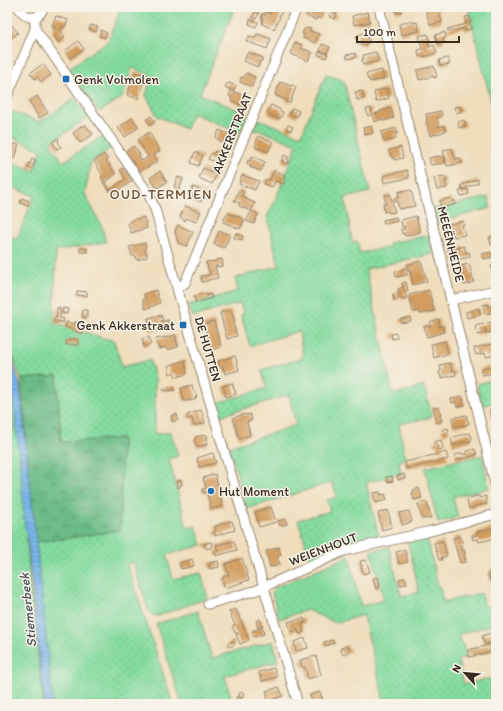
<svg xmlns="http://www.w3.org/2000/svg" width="503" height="711" font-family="Itim,sans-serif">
<defs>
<pattern id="grass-dots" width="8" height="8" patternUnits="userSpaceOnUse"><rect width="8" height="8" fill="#83db9f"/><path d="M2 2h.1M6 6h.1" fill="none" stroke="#72bc88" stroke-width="1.8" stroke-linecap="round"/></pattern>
<pattern id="forest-crowns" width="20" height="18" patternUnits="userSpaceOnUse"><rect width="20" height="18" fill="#6abb86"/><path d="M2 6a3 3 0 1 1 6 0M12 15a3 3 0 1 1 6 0" fill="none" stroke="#58986d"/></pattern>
<pattern id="water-rules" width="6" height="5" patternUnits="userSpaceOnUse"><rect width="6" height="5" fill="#78b8ec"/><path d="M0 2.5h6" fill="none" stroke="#6496bf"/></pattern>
</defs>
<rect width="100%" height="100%" fill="#f7f3e8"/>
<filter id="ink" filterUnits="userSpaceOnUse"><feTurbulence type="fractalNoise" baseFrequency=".025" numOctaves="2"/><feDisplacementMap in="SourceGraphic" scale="8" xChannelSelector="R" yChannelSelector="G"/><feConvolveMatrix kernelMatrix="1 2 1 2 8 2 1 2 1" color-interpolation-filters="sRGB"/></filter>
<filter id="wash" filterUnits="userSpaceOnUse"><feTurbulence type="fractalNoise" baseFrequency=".012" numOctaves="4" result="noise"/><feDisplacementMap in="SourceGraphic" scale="16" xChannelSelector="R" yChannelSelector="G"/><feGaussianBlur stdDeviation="0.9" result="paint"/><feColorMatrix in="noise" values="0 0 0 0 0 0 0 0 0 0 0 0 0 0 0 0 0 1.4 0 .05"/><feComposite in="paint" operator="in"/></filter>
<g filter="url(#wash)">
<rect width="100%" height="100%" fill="#efddbc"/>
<g fill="url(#grass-dots)" stroke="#5f825e">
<path d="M121,7h114l-35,87 47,20 -7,19 -48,-20 -6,16 -29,-13 -11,-21 6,-19 -20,-8 -9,29 -24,15 -31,-43 40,-28z"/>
<path d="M468,7h28v115z"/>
<path d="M326,74l18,7 26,111 -25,6 7,44 5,-1 3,12 30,-6 -1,-4 40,-8 4,19 -67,15 27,126 31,-9 8,31 -33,7 6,35 -6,3 2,11 -35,10 13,54 -29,9 -1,-1 -38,16 -13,-41 32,-9 -3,-11 10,-3 -5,-15 -85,27 -18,-62 67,-22 -7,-30 -69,21 -4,-13 51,-15 -6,-18 42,-12 -4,-27 -49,15 -9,-31 3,-1 -4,-11 -47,14 -5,-12 50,-14 -3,-13 44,-12 -12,-49 7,-14 23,-58 -37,-15 -6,1 4,-12 43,17z"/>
<path d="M75,98l14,19 -39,26 13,19 40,-26 8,12 -20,14 -6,32 17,33 4,15 -50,9 -2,72 60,18 8,26 28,-7 5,18v56l16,-2 7,24 -9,3 18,69 9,-2 6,19 -35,10 6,24 28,-6 7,25 -51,18 -5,-1 -3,-3 -16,-50 -6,2 46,140h-122l-16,-162 27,-3 58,-9 2,-91 -61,3 -4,-66 -36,3 -11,-32 -3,-7v-102l1,-2 9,3 17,-43 -27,-11v-25l27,11 7,-21 -34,-15v-18l3,-6 30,11z"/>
<path d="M488,197l3,11 -54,14 -3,-13z"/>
<path d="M7,363l7,34 9,82 7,108 10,85 4,32h-37z"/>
<path d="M496,379v23l-14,4 -5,-22z"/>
<path d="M482,455l7,33 -36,9 5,20 -20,6 -13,-55z"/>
<path d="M427,537l11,50h2l3,15 38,-9 4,14 11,-3v20l-37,10 8,23 -9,3 6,24 32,-7v27h-111l-22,-89 -27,8 -29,-13 -28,9 -7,-26 2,-5 75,-32 12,50 23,-6 -13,-49 18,-4 12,49 18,-4 -11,-50z"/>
<path d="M198,611l14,47 61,-17 5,20 -53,15 8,28h-51l-26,-80z"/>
</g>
<path fill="url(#forest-crowns)" stroke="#527252" d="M57,376l4,66 61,-4 -2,92 -58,9 -27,3 -14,-163z"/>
<path fill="url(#water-rules)" stroke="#5a7185" d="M7,342l2,5 11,38 33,319h-8l-3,-18 -14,-140 -4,-28 -4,-57 -7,-60 -3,-30 -3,-8z"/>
<g id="blocks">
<g fill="#d19c5d">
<path d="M271,7l11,4 -3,6h1l-6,12 -12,-5 1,-6 -2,-1 1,-3 3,1 1,-3 4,2z"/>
<path d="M327,7h7l3,1 -1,4 -9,-3z"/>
<path d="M395,7h6l1,5 -6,1z"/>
<path d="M425,7h13l4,15 -12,3 -3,-10z"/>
<path d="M310,8l13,5 -2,6 -4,-2 -1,3 -10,-4z"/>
<path d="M255,12l4,1 -3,6 -4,-2z"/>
<path d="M331,12l6,2 -2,5 -6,-3z"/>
<path d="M368,12l2,10 -16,3 -2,-9z"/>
<path d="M56,16l12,4 -3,7 -3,-1 -1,5 4,6 -7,5 -6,-10 3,-6 -3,-1z"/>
<path d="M470,16l1,6 -2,1 2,6 -6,2 -1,-3 -12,3v-1l-4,1 -1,-2 19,-5 -1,-7z"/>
<path d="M250,19l8,3 -2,5 -7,-3z"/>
<path d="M413,21v2l4,-1 2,9 -18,4 -2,-11z"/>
<path d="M10,23l8,10 -9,7 -2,-3v-12z"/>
<path d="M91,25l7,2 -2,5 -7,-3z"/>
<path d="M307,28l4,1 -1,2 9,3 -4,9 -12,-5 1,-4h-2l2,-5h2z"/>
<path d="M101,30l6,3 -2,5 -6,-2z"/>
<path d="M445,32l1,6 -3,1 1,3 -6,2 -3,-9z"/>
<path d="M363,33v1l3,-1 3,9 -3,1v2l-3,1 -1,-2 -4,1 -2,-9z"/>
<path d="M257,34l14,5 -4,10 -21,-8 3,-5 7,2z"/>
<path d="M428,34l2,8h-2l1,5 5,-2 3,8 -13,4v-2l-5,2 -1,-7 4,-1 -3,-13z"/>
<path d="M78,41l6,8 -14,9 -5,-7z"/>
<path d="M295,42l7,3 -1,3 11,4 -4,9 -17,-7z"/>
<path d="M322,44l8,3 -3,6 -7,-3z"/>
<path d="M319,51l9,3 -2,4 -8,-3z"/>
<path d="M248,52l15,6 -1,3h-2l-2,6 -14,-6z"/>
<path d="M376,52l2,9 -15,4 -1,-6h2l-1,-4z"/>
<path d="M355,53l1,4 -9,2 -1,-4z"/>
<path d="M448,58l2,6 -10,2 -1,-6z"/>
<path d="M43,64l8,11 -10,7 -4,-5 -2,2 -5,-6z"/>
<path d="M434,66l3,11 -3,1v-2l-15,4 -2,-10z"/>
<path d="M382,70l2,9 -14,3 -1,-3 -1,1 -2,-6z"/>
<path d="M135,72l11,3 -8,24 -11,-4z"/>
<path d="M246,73l9,4 -3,10 -12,-5 1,-5 2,1z"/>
<path d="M280,82l11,4 1,-1 4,2 -6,16 -4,-1 1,-2 -12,-5z"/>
<path d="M229,83l7,3 -3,5 14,6 -3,9 -13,-5 1,-4 -3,-1 2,-6 -6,-3 2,-3z"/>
<path d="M386,88l3,10 -13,4 -2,-10z"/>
<path d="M362,91l2,8 -7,1 -2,-8z"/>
<path d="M37,96l11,17 -9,5 -10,-17z"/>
<path d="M271,105l3,1v1l6,2v2l3,1 -3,7 -11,-4v-2l-2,-1z"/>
<path d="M460,106l2,5 -6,2 -2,-6z"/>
<path d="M292,108l7,3 -2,6 -8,-3z"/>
<path d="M371,108l1,6 -4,2 -2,-7z"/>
<path d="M391,108l3,10 -11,3 -1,-2 -8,3 -2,-7 9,-3 -1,-1z"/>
<path d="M441,111l1,5 -5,2 2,9 5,-2 2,6 -16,5 -4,-15h1l-1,-7z"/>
<path d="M151,116l4,6 -5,3 -4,-6z"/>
<path d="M132,118l7,9 -14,10 -7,-9z"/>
<path d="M464,120l2,6 -7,2 -1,-6z"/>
<path d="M85,125l8,9 -11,8v-1l-2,2 -7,-10 8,-7 1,1z"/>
<path d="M288,125l5,2 -2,4 -5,-2z"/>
<path d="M371,126l2,7 -8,2 -2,-7z"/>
<path d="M396,128l2,5 -3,1 1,5 -12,3 -3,-10z"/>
<path d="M219,130l13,5 -4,10 -9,-4 1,-1 -4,-2z"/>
<path d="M149,132l11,19 -6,4 4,6 -19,11 -13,-21 8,-5 6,9 -1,1 3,5 6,-4 -10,-17z"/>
<path d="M258,136l15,6 -5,10 -13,-5z"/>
<path d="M58,138l1,3 -1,1 3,5 -4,2 -5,-7z"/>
<path d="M7,142l12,3 -2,4 1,2 -2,1 1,1 -2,5 -8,-3z"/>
<path d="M401,147l2,11 -9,2 -1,-3h-2l-2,-7z"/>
<path d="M452,148l3,11 5,-1 2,5 -15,3 -4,-16z"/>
<path d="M215,151l9,4 -4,9 -12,-5 3,-6 3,1z"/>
<path d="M195,152l8,4 -5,10 -7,-3z"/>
<path d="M104,154l4,6 -2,1 10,13 -4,3 -1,1 -6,4 5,8 15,-11 -5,-9 3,-2 9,13 -20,14 -9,-13h1l-3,-5 2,-1 -9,-15z"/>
<path d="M284,155l4,2 -1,2 2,1 -1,4 -6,-2z"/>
<path d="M252,156l13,6 -4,9 -11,-4v-2l-3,-1 1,-4 2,1z"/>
<path d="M438,156l1,1 4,-1 2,7 -14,2 -2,-7z"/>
<path d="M32,159l4,1 -4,9 -5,-2 2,-4 1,1z"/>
<path d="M203,168l14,6 -5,10 -13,-6z"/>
<path d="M274,170l11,5 -1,4 1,1 -1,4 -9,-3 -2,5h-1v1l-8,-3 2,-5 4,1z"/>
<path d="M407,170l2,8 -25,5 -1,-7z"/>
<path d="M160,171l7,11 -10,6 -7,-10z"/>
<path d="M242,175l17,6 -4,9 -16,-6z"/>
<path d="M443,176l1,1h2l1,4h-2l2,7 -10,2 -3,-12z"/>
<path d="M178,177l5,2 -4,11 -5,-3z"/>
<path d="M478,179v4l-16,6 -1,-4z"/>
<path d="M193,187l15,6 -3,6 -2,-1 -2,4 -9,-4 2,-5 -3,-1z"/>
<path d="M468,189l1,5 -8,2 -2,-5z"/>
<path d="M239,190l5,2 -2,4 4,2v1l9,4 -4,8 -12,-5 1,-3 -6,-2z"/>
<path d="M406,190l1,1 4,-1 4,16 -16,3 -2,-8 -3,1v-3l5,-2 -1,-5z"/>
<path d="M390,194l5,18 -6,1 -1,-2 -4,1 -1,-8h3l-2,-8z"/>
<path d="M22,198l7,3 -1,5 -8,-3z"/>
<path d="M451,198l1,3h3l1,3 -15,4 -2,-7z"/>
<path d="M185,206l16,6 -5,10 -10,-4 -1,3 -5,-4z"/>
<path d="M252,211l7,4 -1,1h-1l-3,8 -8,-3z"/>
<path d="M227,213l13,4v1l4,2 -4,9 -17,-7z"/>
<path d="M416,216l4,16 -15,4 -1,-3 -2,1 -1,-5h4l-1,-3 -2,1 -1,-7z"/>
<path d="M144,217l3,11 -16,5 -3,-10 4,-2v-1z"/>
<path d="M396,217l1,4 -13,3 -1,-4z"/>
<path d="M463,221l1,4h-2l3,10 -11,2 -2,-7 -6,1 -1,-6z"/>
<path d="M178,225l15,7 -6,14 -9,-3 -3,-12z"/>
<path d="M219,231l11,4 -6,13 -10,-4z"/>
<path d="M236,233l7,3 -1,4 -8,-2z"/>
<path d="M493,236l1,2h2v6l-5,1 -2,-8z"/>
<path d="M145,243l1,4 -1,1 2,9 -10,3 -1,-4h-4l-3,-9z"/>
<path d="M464,246l2,7 3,-1 1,5 -17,4 -3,-11z"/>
<rect x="80" y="248" width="7" height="4"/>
<path d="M491,252l2,5 -9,2 -2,-5z"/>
<path d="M222,259l1,7 -6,1v-1h-2l3,12 -10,2v1l-6,1 -1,-6 8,-1 1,-1 -4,-12 10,-1v-1z"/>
<path d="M421,261l6,20 -14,4 -3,-14h-2l-1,-6z"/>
<path d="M469,264l5,18 -10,3 -3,-15h1l-1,-4z"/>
<path d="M495,265l1,4 -1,9 -4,-12z"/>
<path d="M405,268l2,7 -11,2 -1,-6 7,-1v-1z"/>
<path d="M406,282l2,9h-3l2,7 -6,1 -3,-10 5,-2 -1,-4z"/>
<path d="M156,290l4,13 -5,2 -1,1 -9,3 -2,-9 2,-1 -1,-5z"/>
<path d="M429,290l5,21 -14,3 -1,-3 -6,1 -4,-17z"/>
<path d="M77,291l10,1v4l-10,-1z"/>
<path d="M206,293v2l5,-1 1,4 -16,5 -2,-7z"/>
<path d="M397,293l2,6 -5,2 -1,-7z"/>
<path d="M488,304v2h3l2,6 -8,2 -2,-9z"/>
<path d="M57,308h3v10l4,1 -1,4 -6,-2 -1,3 -2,-1v-6l3,1z"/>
<path d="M63,308l5,1 -1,5 -5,-1z"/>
<path d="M479,308l1,7 -13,3 -1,-6z"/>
<path d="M83,310h4v8l-5,-1z"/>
<path d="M231,310l4,12 -2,1 4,13 -10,3 -7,-26z"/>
<path d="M161,315l2,5 -2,1v1l8,-2v5l-10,2 1,2 -5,1 1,1 -6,1 -2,-8 1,-1 -1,-5 8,-2v1z"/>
<path d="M410,317l1,4 -10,2 -1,-4z"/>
<path d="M439,319l1,7h-1v1l3,-1 2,6 -17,5 -3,-11h7l-1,-4z"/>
<path d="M214,321l7,26 -9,3 -6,-20h-2l-2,-5z"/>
<path d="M496,321v10l-9,2 -2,-5 1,5 -9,2 -2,-9z"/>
<path d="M66,322l8,2 1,-2 9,2 -2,10 -17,-7z"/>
<path d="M396,333l1,5 -5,1 -1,-5z"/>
<path d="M175,335l3,12 -11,3 -1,-3 -7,2 -3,-10 9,-2v1z"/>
<path d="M149,337l2,7 -7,3 -2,-8z"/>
<path d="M69,339h9v6h-12v-4h3z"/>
<path d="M445,341l3,13 -14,4 -3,-14z"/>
<path d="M496,343v12l-10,2 -1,-4 -9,2 -2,-7z"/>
<path d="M235,356l4,14 -14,4 -2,-7h-3l-2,-6z"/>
<path d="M185,360l2,14 -11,3 -2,-5 -4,2 -2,-8z"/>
<path d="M450,363l2,8 3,-1 1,5 -15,3 -2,-6 2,-1 -1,-6z"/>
<path d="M489,366l1,3h3l1,4 -12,2 -2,-6z"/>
<path d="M232,383l4,11 -10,3 -3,-11z"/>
<path d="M192,385l2,7 1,-1 2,6h-2l1,1 -2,2 -10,1 -3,-13z"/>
<path d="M174,386l1,4 -11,1 -1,-2z"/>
<path d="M462,396l3,9 -8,2 -1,-5 -4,1 -1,-4z"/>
<path d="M433,407h2v1l4,-1 2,8h-1l2,6 -6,2 -1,-4h1z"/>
<path d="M496,407v16l-2,1 -4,-15z"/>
<path d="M201,410l4,13 -11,3 -2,-8h-1l-3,1 -1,-4z"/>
<path d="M177,414l1,6 -6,2 -1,-6z"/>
<path d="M244,414l1,1 5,-1 2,6 -5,2 3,13 -11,4 -6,-21z"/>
<path d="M466,415l3,9 -15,3 -2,-6v-3z"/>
<path d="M448,428l1,4 -6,3 -1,-5z"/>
<path d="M470,433l2,5 -1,1v2l-18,4 -2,-7 13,-4z"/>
<path d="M204,435h3l1,3 -3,1v1l2,-1 1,4h-2l1,2 -10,2 -3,-7 1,-1v-2z"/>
<path d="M441,440l2,9 -5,1 -1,-5h-3v-3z"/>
<path d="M475,449l2,6 -21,5 -1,-5 8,-2 1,2 3,-1v-3z"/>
<path d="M446,452l2,7 -42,10 -1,-7z"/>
<path d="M213,453l3,10 -17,4 -2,-9z"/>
<path d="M215,474l8,32 -12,3 -4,-17 -4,1 -1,-4 4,-1 -3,-10z"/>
<path d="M404,474l1,4 -7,2 -1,-4z"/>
<path d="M392,476l1,5 -6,1 -1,-5z"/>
<path d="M181,480l1,5h-2v2l-2,1 -2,-7z"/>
<path d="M419,488l3,10 -8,2 -2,-7h2l-1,-3z"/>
<path d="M380,492l1,3 4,-1 2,6 -12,3 -2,-10z"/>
<path d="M479,496l1,2 6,-2 1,8 -12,2v1l-6,2 -2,-9 4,-2 1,-1z"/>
<path d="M427,502l4,16 -9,1 -4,-15z"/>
<path d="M271,507l5,15 -17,5 -4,-15z"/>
<path d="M388,510l4,17 -10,3 -4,-17z"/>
<path d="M409,511l3,11 -10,3 -3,-12z"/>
<path d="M286,519l1,5 -7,2 -2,-5z"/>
<path d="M232,521l3,9 -20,6 -1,-5 2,-1 -1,-4 5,-1v-1z"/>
<path d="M493,528l3,10 -17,4 -1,-3 -5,1 -1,-3 5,-2v-3z"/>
<path d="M460,536l3,9 -2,1 2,5 1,-1 1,4 -1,1 2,7 -6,1 -7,-25z"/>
<path d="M234,541l3,9 -21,6 -1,-5h3l-2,-6z"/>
<path d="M443,541l4,15 -6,2 1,2h-3l-5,-17z"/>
<path d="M211,542l1,5 -5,2 -1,-2h-2v-3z"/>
<path d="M279,547l2,8 -4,2 3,8 -10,2 -4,-16z"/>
<path d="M405,550l3,12 -9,2 -3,-12z"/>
<path d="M242,558l7,22 -24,8 -3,-9 2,-1v-2l5,-1 -4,-11z"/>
<path d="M192,559l2,7 -13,3 -1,-6z"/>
<path d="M366,560l4,12 -7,2 -3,-13z"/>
<path d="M218,561l1,6 -9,2 -1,-6z"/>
<path d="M496,570v9l-6,2 -2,-9z"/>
<path d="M378,577l2,8 -1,1v2l-3,1 -3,-11z"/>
<path d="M405,578l2,6 -7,1 -1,-6z"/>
<path d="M236,609l13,31 -9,4 -4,-9 2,-1v-1h-3l-3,-7 3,-1 -6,-14z"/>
<path d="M304,618l1,5 -3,1 2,8 -5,2 -1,-4 -7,2 -3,-10z"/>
<path d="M260,619l3,7 -5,2 -2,-7z"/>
<path d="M259,629h4l1,5 -10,3 -2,-6z"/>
<path d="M491,633l2,9 -9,2 -2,-8z"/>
<path d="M305,638l3,10 -12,3 -2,-9z"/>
<path d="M333,640l1,3 -9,3 -1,-4z"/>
<path d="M233,641l2,3 -6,3 -2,-3z"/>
<path d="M493,644l2,7 -26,6 -1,-7z"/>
<path d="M347,645l4,6 -8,4 -3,-6z"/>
<path d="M316,656l5,19 -13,4 -3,-12h-3l-2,-7z"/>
<path d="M274,668l3,9 -15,4 -3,-9z"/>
<path d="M279,687l4,9 -15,5 -1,-4 1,-1 -2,-5z"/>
<path d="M243,692l1,5 -4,1 1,3 -3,1 -2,-5 4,-1 -1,-3z"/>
<path d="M320,692l4,12h-11l-3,-9z"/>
</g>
</g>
</g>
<g filter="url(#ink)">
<use href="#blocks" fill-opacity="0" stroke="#95846d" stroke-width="1"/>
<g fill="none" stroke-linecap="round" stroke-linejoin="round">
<defs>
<g id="minor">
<path d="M18,7c9,12 19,16 26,0"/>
<path d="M379,7l72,293 45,188"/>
<path d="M35,29l113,164 7,16 31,111 112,384"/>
<path d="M7,97l28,-68v-12"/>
<path d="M178,288l7,-5 112,-276"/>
<path d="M451,300l45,-10"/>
<path d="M208,604l49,-14 87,-39 83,-19 69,-18"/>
</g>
</defs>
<use href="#minor" stroke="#95846d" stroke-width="11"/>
<use href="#minor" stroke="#fff" stroke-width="9"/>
</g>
</g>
<g fill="#1f6fb2" stroke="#f7f3e8" stroke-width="1.5">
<rect x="62" y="75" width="8" height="8" rx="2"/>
<rect x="179" y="321" width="8" height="8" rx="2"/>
<circle cx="211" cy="491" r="4"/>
</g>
<g text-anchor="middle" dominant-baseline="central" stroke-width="3" stroke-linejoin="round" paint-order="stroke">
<g font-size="13" fill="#3b2a1e" stroke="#f7f3e8" text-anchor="start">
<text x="74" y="79">Genk Volmolen</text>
<text x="175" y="325" text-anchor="end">Genk Akkerstraat</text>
<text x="219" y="491">Hut Moment</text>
</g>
<g font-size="13" fill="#3b2a1e" stroke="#f7f3e8">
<text transform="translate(232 133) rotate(-68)">AKKERSTRAAT</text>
<text transform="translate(451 244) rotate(76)">MEEËNHEIDE</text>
<text transform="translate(208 349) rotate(74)">DE HUTTEN</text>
<text transform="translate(323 549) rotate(-21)">WEIENHOUT</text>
</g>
<g font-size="14" letter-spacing="1" fill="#705234" stroke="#f7f3e8">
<text x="161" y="194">OUD-TERMIEN</text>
</g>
<g font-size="14" font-style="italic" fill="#4d555c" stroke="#f7f3e8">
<text transform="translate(28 610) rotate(-96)">Stiemerbeek</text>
</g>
</g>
<rect width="503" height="711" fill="none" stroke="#f7f3e8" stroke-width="24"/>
<g transform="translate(465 673) rotate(297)" stroke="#f7f3e8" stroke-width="3" paint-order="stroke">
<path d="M0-3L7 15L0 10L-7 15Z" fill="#3b2a1e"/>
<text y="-6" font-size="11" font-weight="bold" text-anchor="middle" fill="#3b2a1e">N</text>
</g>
<path d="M357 36v6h102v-6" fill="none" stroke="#3b2a1e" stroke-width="2"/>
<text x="363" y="36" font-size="12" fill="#3b2a1e" stroke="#f7f3e8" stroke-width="3" paint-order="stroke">100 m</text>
</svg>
